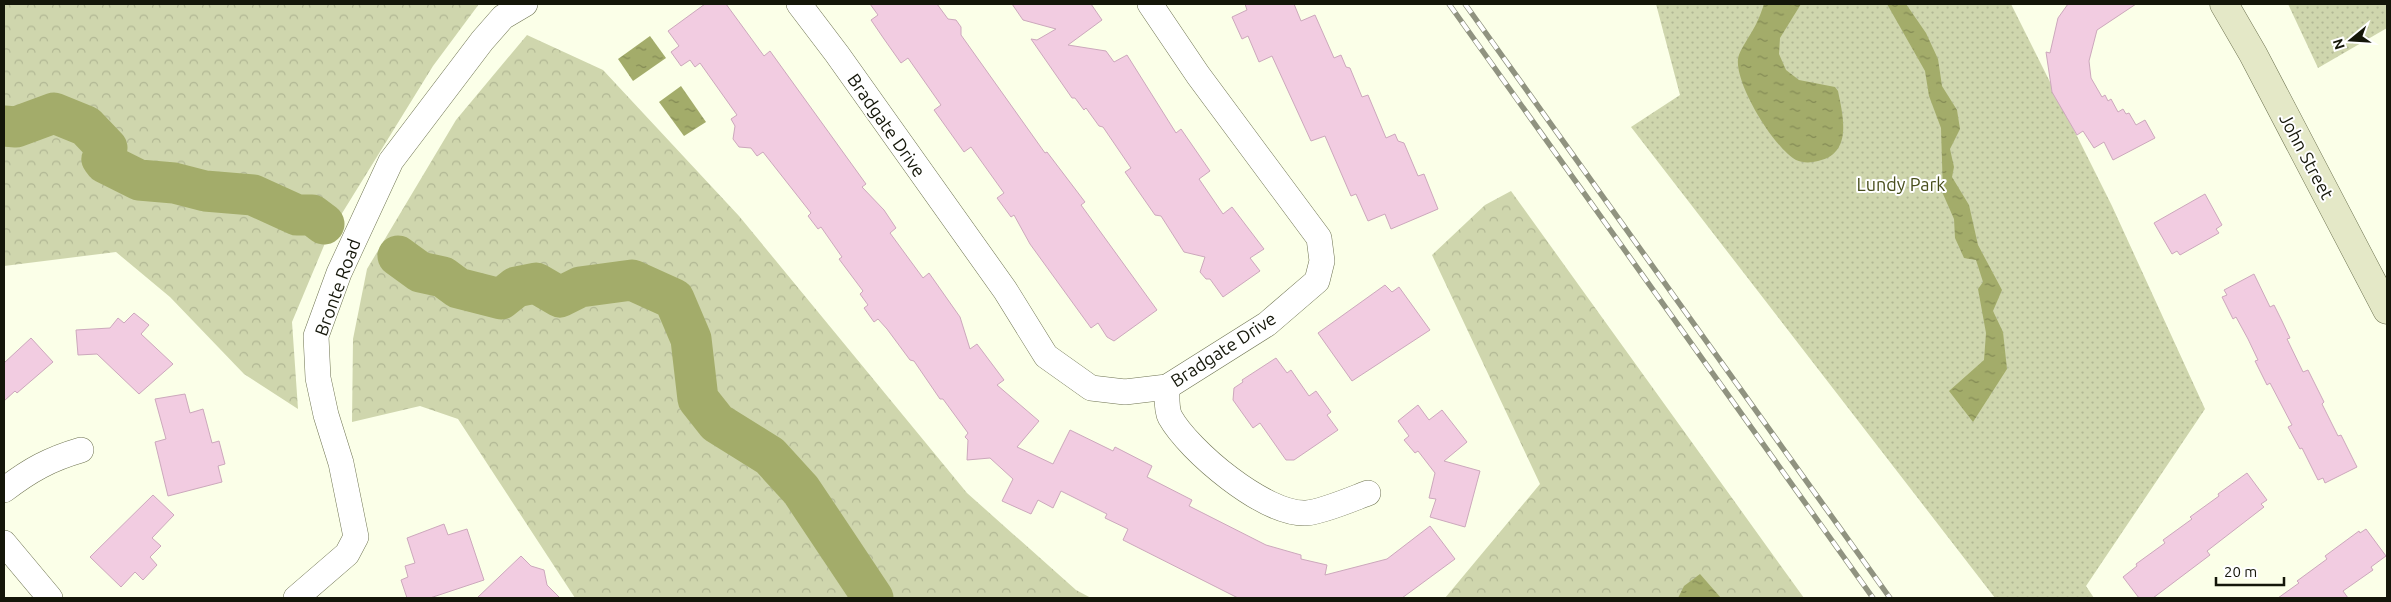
<svg xmlns="http://www.w3.org/2000/svg" width="2391" height="602" font-family="Ubuntu,sans-serif">
<defs>
<pattern id="forest-crowns" width="20" height="18" patternUnits="userSpaceOnUse" patternTransform="scale(1.25)"><rect width="20" height="18" fill="#cfd6ad"/><path d="M2 6a3 3 0 1 1 6 0M12 15a3 3 0 1 1 6 0" fill="none" stroke="#b1b794"/></pattern>
<pattern id="park-dots" width="8" height="8" patternUnits="userSpaceOnUse" patternTransform="scale(1.25)"><rect width="8" height="8" fill="#cfd6ad"/><path d="M2 2h.1M6 6h.1" fill="none" stroke="#b1b794" stroke-width="1.8" stroke-linecap="round"/></pattern>
<pattern id="water-ripples" width="26" height="14" patternUnits="userSpaceOnUse" patternTransform="scale(1.25)"><rect width="26" height="14" fill="#a3ac6a"/><path d="M2 4q2-2 4 0t4 0M15 11q2-2 4 0t4 0" fill="none" stroke="#848b55"/></pattern>
</defs>
<rect width="100%" height="100%" fill="#fbffe8"/>
<g fill="url(#forest-crowns)">
<path d="M4,4h475l-46,62 -105,170 -36,86 6,87 -54,-35 -74,-77 -54,-45 -112,14z"/>
<path d="M527,35l76,35 136,146 228,277 109,97 15,8h-516l-117,-179 -38,-13 -68,16 1,-83 14,-70 89,-149z"/>
<path d="M1511,191l293,407h-359l95,-114 -108,-229 53,-50z"/>
</g>
<g fill="url(#park-dots)">
<path d="M1656,4h355l101,202 93,203 -119,177 8,12h-99l-364,-471 49,-32z"/>
<path d="M2288,4h99v24l-69,40z"/>
</g>
<g fill="url(#water-ripples)">
<path d="M1764,4h37l-21,34 -1,16 7,16 13,10 36,7 3,4c5,25 15,63 -20,70 -7,2 -16,2 -22,-1 -22,-12 -61,-76 -58,-101 1,-9 15,-27 19,-37 3,-6 5,-12 7,-18z"/>
<path d="M1887,4h19l20,29 12,26 4,27 15,24 3,19 -10,20 4,18 -2,10 17,28 9,40 24,45 -9,21 10,21 4,37 -34,53 -24,-31 35,-31 2,-27 -8,-44 5,-7 -7,-22 -12,-2 -9,-20 -1,-19 -11,-25 -2,-66 -12,-32 -4,-25z"/>
<path d="M650,36l16,22 -33,23 -15,-22z"/>
<path d="M681,86l25,36 -22,14 -25,-34z"/>
<path d="M1700,574l21,24h-43l6,-12z"/>
</g>
<g fill="none" stroke-linecap="round" stroke-linejoin="round">
<g stroke="#a3ac6a" stroke-width="41">
<path d="M4,126l12,1 38,-14 32,13 21,22 -5,11 3,4 34,17 35,3 31,8 48,4 44,20h15l12,9"/>
<path d="M398,256l22,16 23,5 15,11 43,11 15,-12 20,-4 24,14 20,-10 52,-7 42,19 17,40 7,60 19,24 53,33 31,34 72,108"/>
</g>
</g>
<g fill="#f2cce1" stroke="#cca8bc">
<path d="M705,4h21l38,52 6,-5 96,133 -4,3 22,23 12,18 -6,5 33,45 6,-5 31,44 10,32 7,-5 27,36 -7,5 42,36 -22,26 36,17 17,-34 43,21 2,-4 37,19 -5,11 45,23 -3,6 77,39 35,10v4l26,6 -2,10 62,-16 43,-33 25,33 -53,39h-164l-115,-58 5,-11 -23,-11 2,-4 -46,-23 -8,17 -15,-8 -7,14 -29,-13 11,-22 -23,-21 -23,2 1,-20 -3,-3 3,-4 -25,-34h-3l-26,-38 -4,-1 -23,-31 -9,-10 -4,3 -10,-14 4,-3 -8,-11 3,-3 -24,-32 3,-2 -21,-30 -3,2 -10,-13 3,-3 -48,-61 -6,4 -6,-8 -12,-1 -6,-8 2,-13 -4,-7 6,-4 -37,-52 -5,4 -5,-7 -9,6 -10,-14 8,-6 -11,-15z"/>
<path d="M870,4h67l11,15 8,1 5,7v8l84,118 2,-1 38,50 -4,3 76,105 -43,31 -7,-4 -9,-14 -7,5 -61,-84 -16,-29 -3,2 -14,-19 7,-5 -33,-46 -7,5 -30,-42 7,-5 -33,-47 -7,5 -17,-24 -13,-19 7,-5z"/>
<path d="M1012,4h79l11,16 -34,25 38,6 8,11 13,-7 49,78 5,-4 29,42 -11,8 24,35 9,-7 32,42 -14,9 10,13 -37,26 -13,-18h-4l-6,-7 5,-15 -21,-5 -23,-36 -6,-1 -30,-43 6,-4 -28,-41 -4,-1 -13,-18 -2,2 -9,-12h-3l-41,-59 6,1 19,-11 -33,-9z"/>
<path d="M1245,4h49l7,17 14,-6 19,43 7,-3 5,12 4,1 12,29 6,-2 18,43 9,-4 3,7 6,2 14,33 6,-2 14,35 -47,20 -6,-15 -17,7 -12,-27 -5,2 -26,-60 -14,5 -39,-85 -13,6 -11,-26 -6,3 -10,-22 15,-7z"/>
<path d="M2068,4h68l-39,26 -8,31 2,17 11,19 3,-2 3,6 3,-2 7,13 5,-3 3,5 3,-1 7,12 9,-5 10,18 -42,22 -9,-18 -10,6 -11,-17 -6,4 -25,-43 -6,-40 4,1 8,-35z"/>
<path d="M2205,194l17,31 -6,4 3,4 -39,22 -3,-4 -5,3 -18,-31z"/>
<path d="M2254,274l16,33 4,-2 8,16 8,17 -3,1 16,33 5,-2 16,32 -2,2 16,32 3,-1 16,32 -32,16 -2,-5 -5,2 -16,-32 -2,1 -12,-22 4,-2 -22,-42 -3,2 -12,-24 3,-1 -10,-21 -12,-22 -3,2 -11,-22 5,-2 -3,-5z"/>
<path d="M1385,285l7,7 7,-5 31,43 -78,51 -34,-48z"/>
<path d="M134,313l15,12 -8,9 32,30 -34,30 -42,-40 -19,1 -2,-25 34,-2 8,-10 6,5z"/>
<path d="M31,338l22,24 -36,31 -2,-2 -11,10v-38z"/>
<path d="M1276,358l11,15 4,-3 18,26 7,-5 15,21 -4,3 11,15 -44,30h-8l-26,-37 -7,5 -20,-28 1,-12 9,-6 -1,-2z"/>
<path d="M185,394l5,19 13,-4 9,34 7,-2 6,23 -7,2 4,16 -54,14 -13,-54 11,-3 -11,-40z"/>
<path d="M1418,405l11,15 13,-10 25,32 -23,19 36,10 -15,56 -35,-10 6,-18 -7,-1 6,-25 -17,-22 -3,2 -11,-13 5,-4 -11,-15z"/>
<path d="M2247,473l20,27 -6,4 3,3 -57,44 3,4 -57,43h-14l-16,-21 14,-11 -1,-2 29,-21 -2,-3 29,-21 -2,-2 29,-21 -1,-2z"/>
<path d="M153,495l21,20 -22,23 9,8 -11,11 7,8 -14,15 -8,-8 -14,15 -31,-30z"/>
<path d="M444,524l4,11 19,-6 17,51 -54,18h-23l-6,-18 7,-3 -3,-11 10,-3 -8,-25z"/>
<path d="M2366,529l20,27 -15,11 2,3 -30,21 5,7h-70l21,-15 -2,-2 30,-22 -2,-3 34,-25 1,2z"/>
<path d="M521,556l10,10 13,4 3,15 13,13h-83z"/>
</g>
<g fill="none" stroke-linecap="round" stroke-linejoin="round">
<defs>
<g id="minor">
<path d="M799,4l38,50 168,236 41,66 45,32 34,4 42,-5 100,-63 50,-43 5,-20 -3,-23 -121,-163 -48,-71"/>
<path d="M1167,387c0,8 -1,22 3,30 19,34 95,98 136,96 16,-1 46,-14 62,-20"/>
<path d="M4,490c26,-20 46,-31 77,-40"/>
<path d="M4,543l46,55"/>
<path d="M296,598l51,-44 9,-17 -15,-74 -15,-48 -8,-37 -2,-42 23,-63 52,-112 91,-120 21,-24 22,-13"/>
</g>
<path id="secondary" d="M2224,4l29,50 134,256"/>
</defs>
<use href="#minor" stroke="#6f7452" stroke-width="26"/>
<use href="#secondary" stroke="#6f7452" stroke-width="29"/>
<use href="#minor" stroke="#fff" stroke-width="25"/>
<use href="#secondary" stroke="#e4e8c7" stroke-width="28"/>
<defs>
<g id="rail">
<path d="M1449,4l424,594"/>
<path d="M1465,4l425,594"/>
</g>
</defs>
<use href="#rail" stroke="#909380" stroke-width="5.5"/>
<use href="#rail" stroke="#fff" stroke-width="4" stroke-dasharray="11" stroke-linecap="butt"/>
</g>
<g text-anchor="middle" dominant-baseline="central" stroke-width="4" stroke-linejoin="round" paint-order="stroke">
<g font-size="18" fill="#141609" stroke="#fff">
<text transform="translate(887 125) rotate(55)">Bradgate Drive</text>
<text transform="translate(2307 156) rotate(62)">John Street</text>
<text transform="translate(337 287) rotate(-70)">Bronte Road</text>
<text transform="translate(1223 349) rotate(-33)">Bradgate Drive</text>
</g>
<g font-size="18" fill="#484e1c" stroke="#fff">
<text x="1901" y="184">Lundy Park</text>
</g>
</g>
<rect width="2391" height="602" fill="none" stroke="#141609" stroke-width="10"/>
<g transform="translate(2351 40) rotate(252)" stroke="#ffffff" stroke-width="4" paint-order="stroke">
<path d="M0-4L9 19L0 12L-9 19Z" fill="#141609"/>
<text y="-8" font-size="14" font-weight="bold" text-anchor="middle" fill="#141609">N</text>
</g>
<path d="M2216 577v8h68v-8" fill="none" stroke="#141609" stroke-width="2.5"/>
<text x="2224" y="577" font-size="15" fill="#141609" stroke="#ffffff" stroke-width="4" paint-order="stroke">20 m</text>
</svg>
